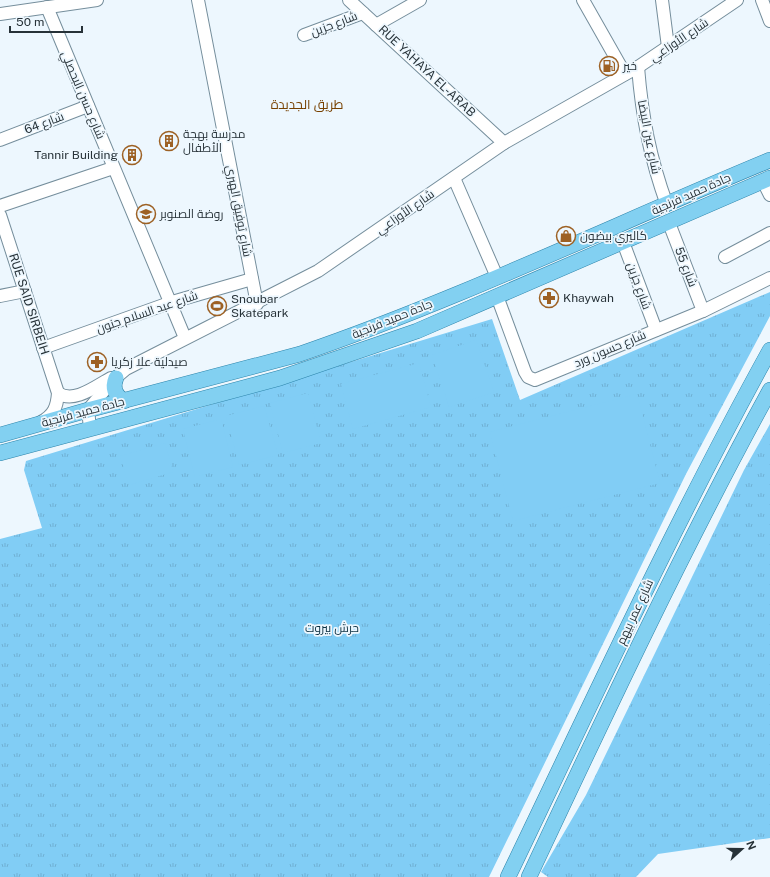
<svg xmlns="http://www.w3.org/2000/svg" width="770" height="877" font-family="'Public Sans',Cairo,sans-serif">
<defs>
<pattern id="park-tufts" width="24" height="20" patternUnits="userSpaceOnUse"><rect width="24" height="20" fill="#81cdf5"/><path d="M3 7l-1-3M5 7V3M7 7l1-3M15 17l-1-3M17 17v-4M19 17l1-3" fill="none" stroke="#6fb0d3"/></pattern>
</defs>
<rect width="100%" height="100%" fill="#edf7fe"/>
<g fill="url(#park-tufts)">
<path d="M770,292v24l-84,158 -197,403h-489v-338l42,-11 -18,-58 2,-9 466,-142 28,81z"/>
<path d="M770,424v414l-112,16 -22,23h-88l-7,-5 45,-77 158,-325z"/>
</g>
<g fill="#81cdf5">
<path d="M476,340l18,52 -45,15 -17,-52z"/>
<path d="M419,363l12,44 -78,22 -12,-45z"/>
<path d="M308,393l13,50 -38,10 -13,-50z"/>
<path d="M637,394l23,89 -147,38 -23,-89z"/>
<path d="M264,406l14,49 -39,10 -13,-49z"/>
<path d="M221,419l12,48 -38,10 -12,-48z"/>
<path d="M165,443l8,29 -44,13 -9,-29z"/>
</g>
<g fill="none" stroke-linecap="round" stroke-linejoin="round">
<defs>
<g id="minor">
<path d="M198,0l59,304"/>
<path d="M349,0l155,143"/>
<path d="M583,0l42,74"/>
<path d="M662,0l6,47"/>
<path d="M762,0l8,21"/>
<path d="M47,7l138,331"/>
<path d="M0,14l97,-14"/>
<path d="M376,25l44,-25"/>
<path d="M304,35l59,-22"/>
<path d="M638,67c4,50 12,91 29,138"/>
<path d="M0,140l88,-34"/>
<path d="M454,178l43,99"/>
<path d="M763,181l7,14"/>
<path d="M0,206l113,-38"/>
<path d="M0,215l58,178c-1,14 -4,22 -17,29"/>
<path d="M669,223l34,88"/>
<path d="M623,242l33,88"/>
<path d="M725,257l45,-24"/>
<path d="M0,296l25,-5"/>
<path d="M497,296l28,76 3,5 7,3 168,-69 67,-33"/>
<path d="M43,348l129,-46 80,-23"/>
<path d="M58,393c16,11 38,-7 53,-15"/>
<path d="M90,428l-2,-18 25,-30 13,-11 192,-98 186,-128 134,-76 99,-67"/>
</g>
<g id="major">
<path d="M116,378c-4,10 -1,17 8,23"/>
<path d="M0,435l88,-25 212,-56c160,-55 313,-129 470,-194"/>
<path d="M0,453l280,-75 137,-47 353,-153"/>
<path d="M508,877c85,-177 167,-355 262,-527"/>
<path d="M529,877c77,-164 154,-328 241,-487"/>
</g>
</defs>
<use href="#minor" stroke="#758e9c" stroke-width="14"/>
<use href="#major" stroke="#2c84aa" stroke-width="16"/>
<use href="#minor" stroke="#fff" stroke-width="12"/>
<use href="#major" stroke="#82d0f1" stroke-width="15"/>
</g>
<defs>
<symbol id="fuel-ring" viewBox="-11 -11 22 22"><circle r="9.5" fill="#edf7fe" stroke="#9d6124" stroke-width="1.5"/><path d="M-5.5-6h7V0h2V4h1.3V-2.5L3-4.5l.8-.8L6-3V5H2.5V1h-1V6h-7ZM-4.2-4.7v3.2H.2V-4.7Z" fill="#9d6124"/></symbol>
<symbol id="building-ring" viewBox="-11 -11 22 22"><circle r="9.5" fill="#edf7fe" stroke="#9d6124" stroke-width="1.5"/><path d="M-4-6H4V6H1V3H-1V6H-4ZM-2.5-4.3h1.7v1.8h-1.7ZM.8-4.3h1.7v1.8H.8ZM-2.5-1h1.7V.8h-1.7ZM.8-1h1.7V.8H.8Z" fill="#9d6124"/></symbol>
<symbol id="school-ring" viewBox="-11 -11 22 22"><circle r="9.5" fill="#edf7fe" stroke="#9d6124" stroke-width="1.5"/><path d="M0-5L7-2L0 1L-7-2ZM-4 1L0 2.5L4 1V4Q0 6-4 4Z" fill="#9d6124"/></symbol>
<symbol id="shop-ring" viewBox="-11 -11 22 22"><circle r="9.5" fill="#edf7fe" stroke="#9d6124" stroke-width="1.5"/><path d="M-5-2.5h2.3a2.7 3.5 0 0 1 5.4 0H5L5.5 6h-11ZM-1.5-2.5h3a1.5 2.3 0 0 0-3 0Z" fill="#9d6124"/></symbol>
<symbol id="pharmacy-ring" viewBox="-11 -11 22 22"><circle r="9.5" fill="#edf7fe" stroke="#9d6124" stroke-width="1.5"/><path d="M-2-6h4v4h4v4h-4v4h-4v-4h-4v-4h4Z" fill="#9d6124"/></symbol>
<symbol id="stadium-ring" viewBox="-11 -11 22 22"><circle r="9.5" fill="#edf7fe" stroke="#9d6124" stroke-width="1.5"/><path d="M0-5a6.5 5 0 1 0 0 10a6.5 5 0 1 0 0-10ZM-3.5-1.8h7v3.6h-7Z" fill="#9d6124"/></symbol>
</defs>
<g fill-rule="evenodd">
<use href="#fuel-ring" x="598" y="55" width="22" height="22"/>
<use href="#building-ring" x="158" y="130" width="22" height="22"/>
<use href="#building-ring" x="121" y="144" width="22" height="22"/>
<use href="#school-ring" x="135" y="203" width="22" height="22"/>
<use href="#shop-ring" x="555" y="225" width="22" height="22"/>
<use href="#pharmacy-ring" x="538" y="287" width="22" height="22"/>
<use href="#stadium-ring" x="206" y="295" width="22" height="22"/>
<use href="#pharmacy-ring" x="86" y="351" width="22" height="22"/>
</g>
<g text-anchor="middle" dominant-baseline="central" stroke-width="3.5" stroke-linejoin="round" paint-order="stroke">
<g font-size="12" fill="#273238" stroke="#edf7fe">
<text transform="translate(334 24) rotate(-21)">شارع جزين</text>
<text transform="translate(679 40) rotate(-34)">شارع الأوزاعي</text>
<text transform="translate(427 71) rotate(43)">RUE YAHAYA EL-ARAB</text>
<text transform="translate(83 95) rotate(67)">شارع حسن البحصلي</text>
<text transform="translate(44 123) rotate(-21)">شارع 64</text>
<text transform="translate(649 137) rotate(79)">شارع عين البيضا</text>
<text transform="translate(691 194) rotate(-24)">جادة حميد فرنجية</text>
<text transform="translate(239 211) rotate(79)">شارع توفيق الهبري</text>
<text transform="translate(405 212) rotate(-35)">شارع الأوزاعي</text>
<text transform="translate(686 267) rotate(69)">شارع 55</text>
<text transform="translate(639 286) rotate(70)">شارع جزين</text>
<text transform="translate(29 304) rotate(72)">RUE SAID SIRBEIH</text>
<text transform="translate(147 312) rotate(-19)">شارع عبد السلام جنون</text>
<text transform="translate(392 319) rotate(-22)">جادة حميد فرنجية</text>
<text transform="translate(610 349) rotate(-23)">شارع حسون ورد</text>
<text transform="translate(83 412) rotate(-15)">جادة حميد فرنجية</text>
<text transform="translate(635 612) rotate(-65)">شارع عمر بيهم</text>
</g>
<g font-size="12" fill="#273238" stroke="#edf7fe" text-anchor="start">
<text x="623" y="66">خير</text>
<text x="183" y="134">مدرسة بهجة<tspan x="183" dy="14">الأطفال</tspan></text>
<text x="118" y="155" text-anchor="end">Tannir Building</text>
<text x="160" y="214">روضة الصنوبر</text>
<text x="580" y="236">كاليري بيضون</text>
<text x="563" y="298">Khaywah</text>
<text x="231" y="299">Snoubar<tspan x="231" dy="14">Skatepark</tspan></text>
<text x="111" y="362">صيدلية علا زكريا</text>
</g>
<g font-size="12" fill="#0e3243" stroke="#edf7fe">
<text x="332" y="628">حرش بيروت</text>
</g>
<g font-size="13" fill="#774100" stroke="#edf7fe">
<text x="307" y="104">طريق الجديدة</text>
</g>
</g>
<g transform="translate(742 849) rotate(69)" stroke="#edf7fe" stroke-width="3" paint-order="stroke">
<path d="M0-3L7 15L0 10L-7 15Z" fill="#273238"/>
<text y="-6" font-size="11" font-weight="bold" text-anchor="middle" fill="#273238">N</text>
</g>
<path d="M10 26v6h72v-6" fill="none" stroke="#273238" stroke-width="2"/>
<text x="16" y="26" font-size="12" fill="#273238" stroke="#edf7fe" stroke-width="3" paint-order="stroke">50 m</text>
</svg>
